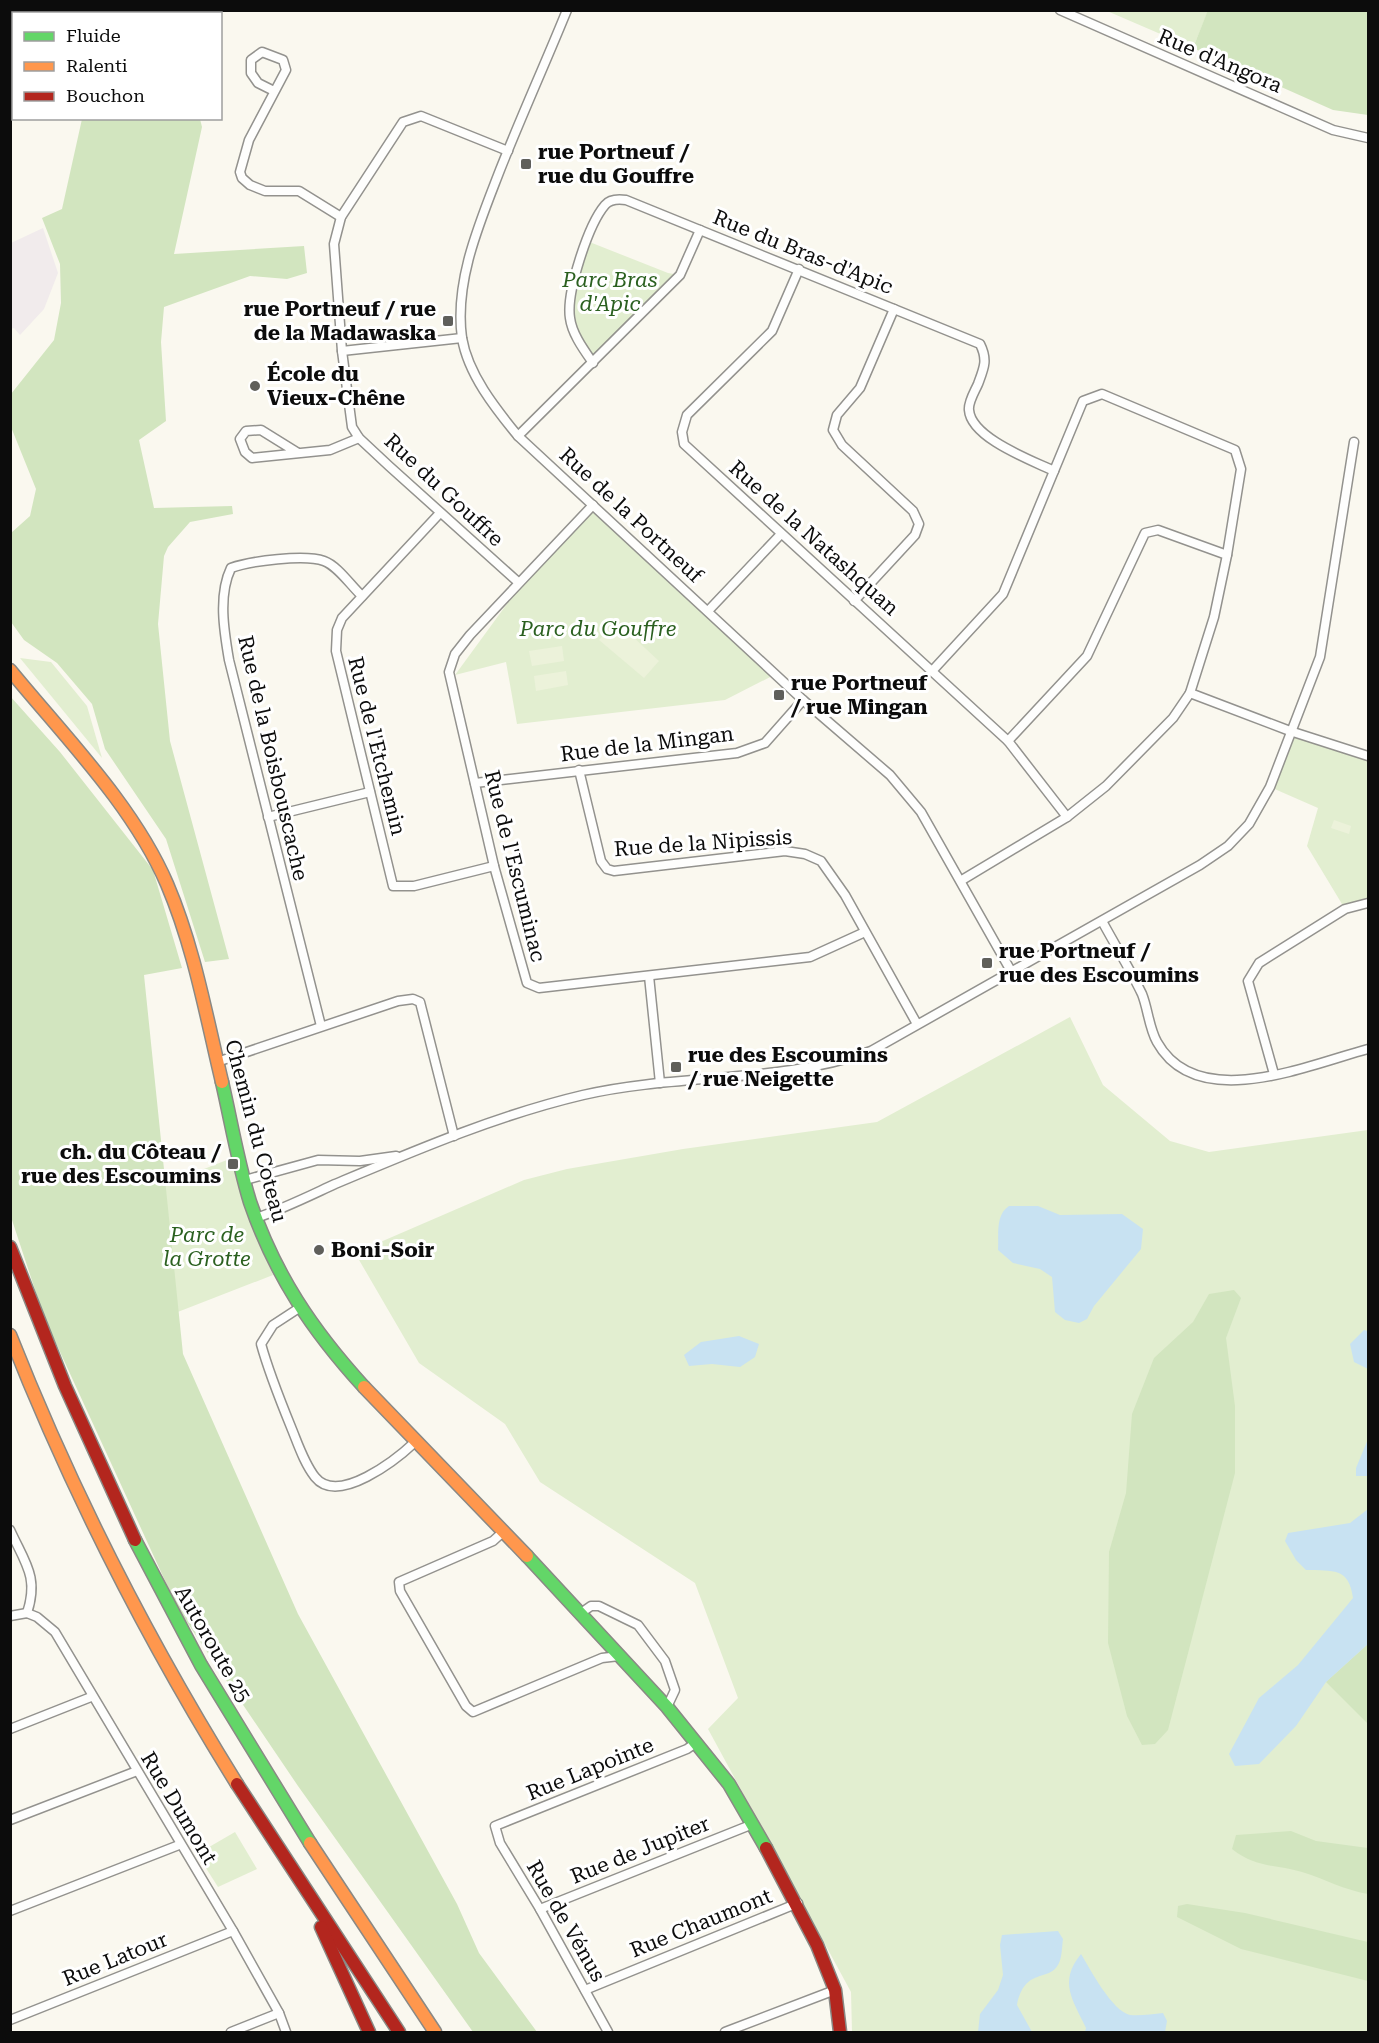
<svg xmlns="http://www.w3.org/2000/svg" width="1379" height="2043" font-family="'Roboto Serif',serif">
<rect width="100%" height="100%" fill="#faf8ef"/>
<path fill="#f1ebec" d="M43,228l15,45 -14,36 -24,26 -6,-7 -3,1v-86z"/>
<g fill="#e2eed0">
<path d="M1107,11h101l-15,37z"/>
<path d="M587,241l81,32 12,2 -87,88 -23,-42 4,-41z"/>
<path d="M593,510l183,164 -51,26 -208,24 -11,-62 -51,13 65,-89z"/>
<path d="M20,658l31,4 36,44 15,52z"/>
<path d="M1290,731l78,25v147l-23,6 -38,-63 11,-38 -48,-21z"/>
<path d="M1070,1017l33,68 67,56 39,11 159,-22v902h-516l-1,-40 -143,-263 30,-31 -43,-115 -155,-101 -35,-58 -86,-61 -64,-110 169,-73 43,-11 116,-20 194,-27z"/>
<path d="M232,1158l17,61 24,56 -103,40 -17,-126z"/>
<path d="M235,1832l22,37 -39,18 -21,-33z"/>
</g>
<g fill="#d2e5bf">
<path d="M1208,10l160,1v104l-35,-5 -140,-62z"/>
<path d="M154,11l2,2 -93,1 -1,-3z"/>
<path d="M82,119h118l2,8 -28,127 130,-8 3,27 -20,6 -37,-3 -86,31 -3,35 5,79 -27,19 15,68 78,-2 1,8 -43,8 -22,25 -4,9 -6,68 12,117 59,218 -24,3 -39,-123 -61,-90 -13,-45 -35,-41 -33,-23 -13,-18v-89l19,-17 6,-27 -25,-62v-33l43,-54 7,-37 -1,-39 -18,-46 20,-9z"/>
<path d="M10,696l50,56 93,118 29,98 -38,7 39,379 115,260 159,290 22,49 58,79h-64l-175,-246 -120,-177 -134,-292 -33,-100z"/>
<path d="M1234,1290l7,8 -15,40 9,68v67l-67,257 -13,14 -13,1 -15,-29 -19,-73 1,-91 17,-59 6,-79 22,-56 39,-36 16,-28z"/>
<path d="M1368,1644v78l-1,1 -41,-41z"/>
<path d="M1291,1831l25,10 52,7v46c-24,-4 -43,-15 -66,-22 -28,-8 -46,-4 -70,-23l4,-14z"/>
<path d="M1187,1904l58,9 123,29v39l-127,-32 -64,-32 1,-11z"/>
</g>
<g fill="#ecf2da">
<path d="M616,621l43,40 -15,17 -45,-38z"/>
<path d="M562,646l2,15 -32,5 -3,-15z"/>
<path d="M566,671l2,14 -32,6 -2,-15z"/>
<path d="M1334,820l17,6 -2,8 -18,-6z"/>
</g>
<g fill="#c8e2f2">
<path d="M1009,1206h29l22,9 62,-1 21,15 -2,20 -47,57 -7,13 -8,4 -14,-3 -10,-8 -3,-35 -12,-8 -27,-6 -15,-13c1,-15 -3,-35 11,-44z"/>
<path d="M1364,1330l4,1v38l-14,-7 -4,-18z"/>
<path d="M739,1336l20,8 -4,13 -15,10 -28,-3 -23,2 -5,-11 17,-13z"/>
<path d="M1368,1439v37h-12v-8z"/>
<path d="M1368,1509v135l-42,38 -30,44 -37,38 -24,2 -6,-12 30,-56 39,-33 55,-67c-4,-31 -20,-27 -47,-28l-10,-10 -11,-19 3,-8 62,-10z"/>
<path d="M1058,1931l5,8c-1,7 -1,18 -4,24 -9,20 -34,3 -42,42l15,27h-54l2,-18 18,-24 5,-15 -3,-30 2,-10z"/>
<path d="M1081,1954c9,15 31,57 49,61 10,1 23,-1 33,-2l4,8 -2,11h-80l1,-4c-13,-28 -28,-46 -5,-74z"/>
</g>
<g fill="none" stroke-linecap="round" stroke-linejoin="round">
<defs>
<g id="street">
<path d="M567,10c-22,54 -46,107 -67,160 -20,52 -46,111 -38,168 6,36 33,70 56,98l285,264 87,75 31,37 90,159"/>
<path d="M1060,10l273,120 35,8"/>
<path d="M274,91l-16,-8 -7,-10v-13l11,-8 21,8 3,10 -37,70 -9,32 2,6 8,7 15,6h34l42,26"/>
<path d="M508,151l-87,-35 -18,6 -62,95 -7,27 8,107 10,76 7,11 30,28 129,116"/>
<path d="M799,269l-27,62 -85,84 -5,17 2,12 324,297 59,76"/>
<path d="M342,351l120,-13"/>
<path d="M593,363c-9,-13 -21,-29 -23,-45 -4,-25 18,-93 35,-113 5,-6 14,-6 21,-5l354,144c8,16 4,24 -2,40 -3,7 -10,18 -9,26 2,28 62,50 85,61"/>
<path d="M518,436l162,-161 20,-45"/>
<path d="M298,453l-37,-23 -15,1 -6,8 5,13 7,6 78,-8 29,-12"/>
<path d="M593,505l-123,130 -15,19 -6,18 45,194 33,117 12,5 271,-31 55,-25"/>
<path d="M440,513l-98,105 -5,12 -1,21 57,235h21l80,-20"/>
<path d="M854,601l61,-66 4,-11 -6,-13 -71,-66 -9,-15 4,-15 23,-27 34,-79"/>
<path d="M708,611l73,-77"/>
<path d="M933,670l70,-76 80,-193 19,-7 133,56 6,19 -14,86 -13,62 -24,76 -17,25 -67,68 -39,31 -105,63"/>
<path d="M1190,693l100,38 78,25"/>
<path d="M1008,741l79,-85 58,-123 13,-3 69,25"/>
<path d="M579,770l22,91 6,8 7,2 171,-20 20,3 16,7 24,34 72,129"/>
<path d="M475,783l262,-30 28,-10 38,-43"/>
<path d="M268,817l102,-25"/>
<path d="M1102,921c13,24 28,48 40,73 6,15 7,34 15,48 40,72 151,23 211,7"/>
<path d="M649,976l11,107"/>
<path d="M321,1026l-92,-366c-5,-29 -11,-65 2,-92 19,-7 74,-14 93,-7 14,5 27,25 38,35"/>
<path d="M217,1062l181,-61 15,-2 7,3 34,134"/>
<path d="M1274,1074l-26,-93 11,-18 86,-54 23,-6"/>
<path d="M245,1180l73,-20 42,1 36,-5"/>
<path d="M256,1218c27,-9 53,-22 79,-34 81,-34 163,-69 248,-89 95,-22 196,-11 288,-44l329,-186 28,-19 21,-22 21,-37 50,-130 34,-215"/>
<path d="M299,1308l-26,17 -12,19c8,29 19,56 30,83 7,17 13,36 24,50 23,29 82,-18 100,-35"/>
<path d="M10,1530c15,33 29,47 17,83"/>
<path d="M504,1531l-11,10 -94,41 1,9 66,115 7,6 129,-54 17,-2"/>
<path d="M27,1613l10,4 18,15 178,299 46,82 7,19"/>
<path d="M581,1613l10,-7h8l39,19 27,36 10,29 -8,17"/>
<path d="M10,1616l17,-3"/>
<path d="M10,1729l81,-32"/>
<path d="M10,1820l127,-49"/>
<path d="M540,1909l213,-85"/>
<path d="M10,1911l169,-66"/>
<path d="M585,1990l213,-87"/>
<path d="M10,2020l223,-89"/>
<path d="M231,2032l48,-19"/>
<path d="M608,2032l-68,-123 -40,-66 -5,-17 192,-77 10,-7"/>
<path d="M725,2032l110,-42"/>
</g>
<g id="fast">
<path d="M222,1082c9,39 16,81 28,120 25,73 62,128 114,185"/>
<path d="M135,1540l66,125 109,178"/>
<path d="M527,1556l140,151 62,77 37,64"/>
</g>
<g id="slow">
<path d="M10,670c54,66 123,135 157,214 27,63 39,131 55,198"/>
<path d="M10,1335c62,157 138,306 227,449"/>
<path d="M364,1387l163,169"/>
<path d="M310,1843l125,189"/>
</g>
<g id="jam">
<path d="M10,1247l55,139 70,154"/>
<path d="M237,1784l162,248"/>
<path d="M766,1848l51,97 18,45 5,42"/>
<path d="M321,1927l48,105"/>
</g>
</defs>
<use href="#street" stroke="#93928e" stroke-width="11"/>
<use href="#fast" stroke="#8a8985" stroke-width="15"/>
<use href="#slow" stroke="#8a8985" stroke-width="15"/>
<use href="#jam" stroke="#8a8985" stroke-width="15"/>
<use href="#street" stroke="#fefefd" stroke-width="8"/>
<use href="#fast" stroke="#63d668" stroke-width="12"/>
<use href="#slow" stroke="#ff974d" stroke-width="12"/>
<use href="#jam" stroke="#b3261e" stroke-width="12"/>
</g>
<g fill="#5f5f5b" stroke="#fff" stroke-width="2">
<rect x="520" y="158" width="12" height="12" rx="3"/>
<rect x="442" y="315" width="12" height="12" rx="3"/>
<circle cx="255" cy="386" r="6"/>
<rect x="773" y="689" width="12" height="12" rx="3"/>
<rect x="981" y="957" width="12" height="12" rx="3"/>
<rect x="670" y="1061" width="12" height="12" rx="3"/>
<rect x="227" y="1158" width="12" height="12" rx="3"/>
<circle cx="319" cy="1250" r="6"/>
</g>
<g text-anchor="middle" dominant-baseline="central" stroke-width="6" stroke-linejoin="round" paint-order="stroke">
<g font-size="21" fill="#0c0c0c" stroke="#fff">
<text transform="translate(1220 61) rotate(23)">Rue d'Angora</text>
<text transform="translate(803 252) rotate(22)">Rue du Bras-d'Apic</text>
<text transform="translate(444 490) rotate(43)">Rue du Gouffre</text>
<text transform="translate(631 515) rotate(43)">Rue de la Portneuf</text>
<text transform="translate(814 538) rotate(42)">Rue de la Natashquan</text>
<text transform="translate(647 744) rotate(-7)">Rue de la Mingan</text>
<text transform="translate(377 746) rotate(76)">Rue de l'Etchemin</text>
<text transform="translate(273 758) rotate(77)">Rue de la Boisbouscache</text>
<text transform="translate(703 843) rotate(-4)">Rue de la Nipissis</text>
<text transform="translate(515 866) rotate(76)">Rue de l'Escuminac</text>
<text transform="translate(256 1131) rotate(75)">Chemin du Coteau</text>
<text transform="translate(213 1644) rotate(60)">Autoroute 25</text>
<text transform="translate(590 1769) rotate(-22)">Rue Lapointe</text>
<text transform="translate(179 1808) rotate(59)">Rue Dumont</text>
<text transform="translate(640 1850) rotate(-22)">Rue de Jupiter</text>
<text transform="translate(566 1921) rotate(60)">Rue de Vénus</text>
<text transform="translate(701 1923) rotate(-22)">Rue Chaumont</text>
<text transform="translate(115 1959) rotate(-22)">Rue Latour</text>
</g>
<g font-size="21" font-weight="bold" fill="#0c0c0c" stroke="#fff" text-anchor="start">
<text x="538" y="152">rue Portneuf /<tspan x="538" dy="24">rue du Gouffre</tspan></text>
<text x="436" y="309" text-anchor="end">rue Portneuf / rue<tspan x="436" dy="24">de la Madawaska</tspan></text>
<text x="267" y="374">École du<tspan x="267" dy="24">Vieux-Chêne</tspan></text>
<text x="791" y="683">rue Portneuf<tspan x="791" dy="24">/ rue Mingan</tspan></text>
<text x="999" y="951">rue Portneuf /<tspan x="999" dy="24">rue des Escoumins</tspan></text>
<text x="688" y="1055">rue des Escoumins<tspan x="688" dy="24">/ rue Neigette</tspan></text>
<text x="221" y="1152" text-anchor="end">ch. du Côteau /<tspan x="221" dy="24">rue des Escoumins</tspan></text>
<text x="331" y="1250">Boni-Soir</text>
</g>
<g font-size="21" font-style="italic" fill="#2b6020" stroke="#fff">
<text x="610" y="280">Parc Bras<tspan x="610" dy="24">d'Apic</tspan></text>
<text x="598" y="629">Parc du Gouffre</text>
<text x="207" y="1235">Parc de<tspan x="207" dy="24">la Grotte</tspan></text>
</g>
</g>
<rect width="1379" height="2043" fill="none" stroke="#0c0c0c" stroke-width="24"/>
<rect x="12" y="12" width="210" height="108" fill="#ffffff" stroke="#9e9e9e" stroke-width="1.5"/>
<rect x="24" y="32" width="30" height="9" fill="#63d668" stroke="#9e9e9e" stroke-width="1.5"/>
<text x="66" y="42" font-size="18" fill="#0c0c0c">Fluide</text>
<rect x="24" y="62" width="30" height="9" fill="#ff974d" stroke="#9e9e9e" stroke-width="1.5"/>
<text x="66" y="72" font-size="18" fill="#0c0c0c">Ralenti</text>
<rect x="24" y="92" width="30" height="9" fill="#b3261e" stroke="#9e9e9e" stroke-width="1.5"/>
<text x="66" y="102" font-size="18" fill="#0c0c0c">Bouchon</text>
</svg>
